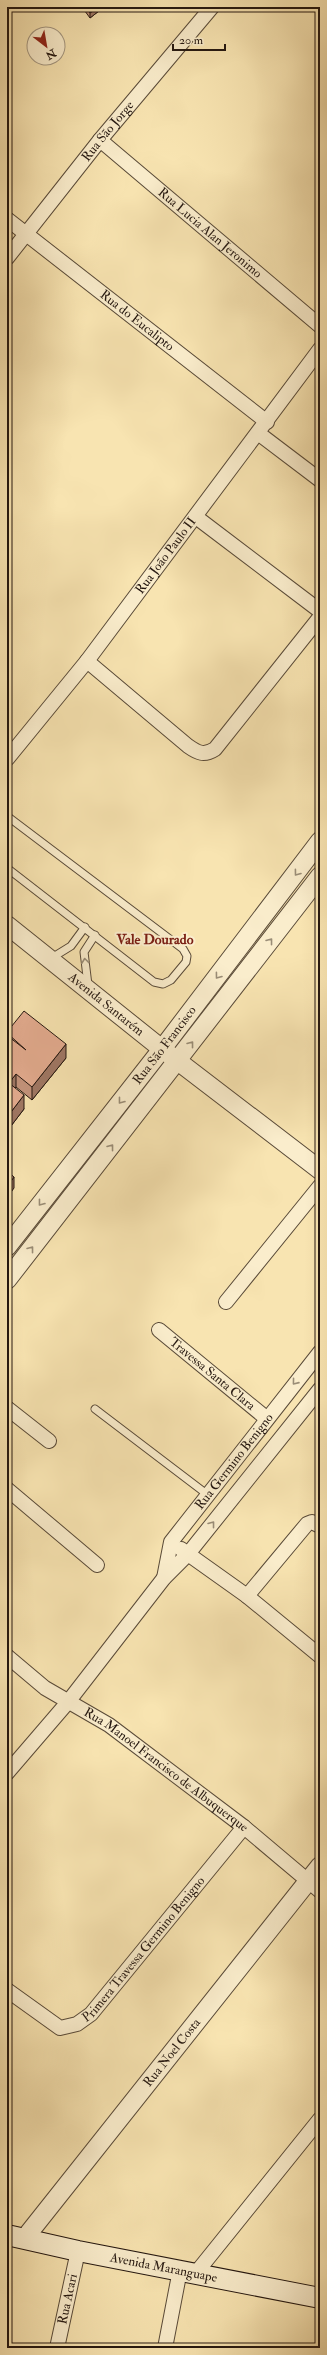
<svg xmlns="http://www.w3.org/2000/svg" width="327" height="2355" font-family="'IM FELL Double Pica',serif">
<rect width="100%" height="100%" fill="#f8e4b1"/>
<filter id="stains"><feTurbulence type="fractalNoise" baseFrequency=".005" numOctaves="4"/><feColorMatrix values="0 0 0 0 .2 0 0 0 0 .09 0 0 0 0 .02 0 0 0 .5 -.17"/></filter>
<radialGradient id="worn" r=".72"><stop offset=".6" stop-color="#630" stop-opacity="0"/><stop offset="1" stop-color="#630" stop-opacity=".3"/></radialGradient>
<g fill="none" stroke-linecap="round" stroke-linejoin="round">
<defs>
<g id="service">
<path d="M7,816l176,133 4,7 -1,6 -15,18 -8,4 -9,-2 -147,-114"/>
<path d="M50,959l21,-13 14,-19"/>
<path d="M88,985l-4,-33 11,-17"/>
<path d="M95,1409l113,86"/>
</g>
<g id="minor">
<path id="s1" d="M100,140l220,186"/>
<path id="s2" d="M7,219l260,203"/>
<path id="s3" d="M7,258l93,-118 112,-133"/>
<path d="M258,433l62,47"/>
<path d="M196,517l124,94"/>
<path d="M87,661l101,85c10,7 16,10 27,3l105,-132"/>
<path id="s4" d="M7,759l80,-98 233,-312"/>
<path d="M226,1302l94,-116"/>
<path id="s5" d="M159,1330l107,88"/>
<path d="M7,1408l42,33"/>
<path d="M7,1489l90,76"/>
<path d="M181,1549l66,47 73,60"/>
<path id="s6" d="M164,1578l7,-36 149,-190"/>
<path d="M247,1596l60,-72 5,-2 8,4"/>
<path id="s7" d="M7,1656l38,32 64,37 135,102 76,64"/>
<path d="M7,1773l61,-71 96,-124 24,-24 132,-165"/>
<path id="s8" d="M7,1990l53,38 17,-4 14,-10 153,-187"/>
<path d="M196,2273l124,-154"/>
<path id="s9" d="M57,2348l21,-97"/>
<path d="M165,2348l15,-78"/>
</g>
<g id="tertiary">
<path id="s10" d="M7,925l155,124 158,121"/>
<path id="s11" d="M7,1247l155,-198 158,-208"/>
<path d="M7,1280l313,-404"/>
<path id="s12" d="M24,2239l296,-373"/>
</g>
<g id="secondary">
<path id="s13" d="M7,2235l71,16 242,47"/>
</g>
</defs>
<use href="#service" stroke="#594a38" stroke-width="9"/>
<use href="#minor" stroke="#594a38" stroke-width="16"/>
<use href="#tertiary" stroke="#594a38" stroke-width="20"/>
<use href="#secondary" stroke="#241710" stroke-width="22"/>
<use href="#service" stroke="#faedcc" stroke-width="7"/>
<use href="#minor" stroke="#faedcc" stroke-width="14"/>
<use href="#tertiary" stroke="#faedcc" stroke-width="18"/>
<use href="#secondary" stroke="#faedcc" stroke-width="20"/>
</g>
<g fill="#c4947c" stroke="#241710">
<path d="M82,7h22l-14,11z"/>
<path d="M7,1032l59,26 -34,42 -16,-13 -1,1 9,21 -13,17 -4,-3z"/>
</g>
<g fill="#a07865" stroke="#241710">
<path d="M98,7h6l-14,11v-5z"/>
<path d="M66,1044v14l-34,42v-13z"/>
<path d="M16,1074v13l-7,10v-14z"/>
<path d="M24,1095v14l-13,17v-14z"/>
<path d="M14,1177v11l-7,10v-11z"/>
</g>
<g fill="#e4ac90" stroke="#241710">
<path d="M85,7h13l-8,6z"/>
<path d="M24,1011l42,33 -34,43 -16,-13 -7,9 15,12 -13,17 -4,-2v-70l2,-3 17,13 -19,-17v-1z"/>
<path d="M7,1171l7,6 -7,10z"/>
</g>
<defs><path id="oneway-chevron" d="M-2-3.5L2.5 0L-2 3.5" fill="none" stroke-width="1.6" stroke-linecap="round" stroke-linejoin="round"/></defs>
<g stroke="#9a8d77">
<use href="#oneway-chevron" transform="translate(297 873) rotate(127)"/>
<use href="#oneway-chevron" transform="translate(270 941) rotate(-52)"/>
<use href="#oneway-chevron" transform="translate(85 961) rotate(-97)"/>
<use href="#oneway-chevron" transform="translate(218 976) rotate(127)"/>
<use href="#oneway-chevron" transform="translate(191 1044) rotate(-52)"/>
<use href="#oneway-chevron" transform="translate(121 1101) rotate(128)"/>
<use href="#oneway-chevron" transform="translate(111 1147) rotate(-52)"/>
<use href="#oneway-chevron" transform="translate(41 1203) rotate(128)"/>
<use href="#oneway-chevron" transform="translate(31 1249) rotate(-52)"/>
<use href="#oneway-chevron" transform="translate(295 1382) rotate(129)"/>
<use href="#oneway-chevron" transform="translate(212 1524) rotate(-52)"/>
</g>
<g text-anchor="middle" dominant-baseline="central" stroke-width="4" stroke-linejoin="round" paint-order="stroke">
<g font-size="13" fill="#241710" stroke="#faedcc">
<text stroke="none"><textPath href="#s3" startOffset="162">Rua São Jorge</textPath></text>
<text stroke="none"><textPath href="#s1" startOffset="144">Rua Lucia Alan Jeronimo</textPath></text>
<text stroke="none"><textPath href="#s2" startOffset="165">Rua do Eucalipto</textPath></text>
<text stroke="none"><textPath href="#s4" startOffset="258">Rua João Paulo II</textPath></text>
<text stroke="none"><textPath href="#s10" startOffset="127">Avenida Santarém</textPath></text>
<text stroke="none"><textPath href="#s11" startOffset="256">Rua São Francisco</textPath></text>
<text stroke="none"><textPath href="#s5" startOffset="69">Travessa Santa Clara</textPath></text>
<text stroke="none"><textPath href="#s6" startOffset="139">Rua Germino Benigno</textPath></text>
<text stroke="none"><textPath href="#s7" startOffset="196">Rua Manoel Francisco de Albuquerque</textPath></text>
<text stroke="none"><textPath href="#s8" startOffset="183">Primera Travessa Germino Benigno</textPath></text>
<text stroke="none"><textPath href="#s12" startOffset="238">Rua Noel Costa</textPath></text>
<text stroke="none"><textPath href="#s13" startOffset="160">Avenida Maranguape</textPath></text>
<text stroke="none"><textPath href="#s9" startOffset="50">Rua Acari</textPath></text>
</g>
<g font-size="14" font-weight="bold" fill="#7a1f14" stroke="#faedcc">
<text x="155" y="939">Vale Dourado</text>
</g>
</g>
<rect width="327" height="2355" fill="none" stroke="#f8e4b1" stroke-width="24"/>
<rect x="8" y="8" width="311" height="2339" fill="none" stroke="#241710" stroke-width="2"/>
<rect x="12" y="12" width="303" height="2331" fill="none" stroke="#241710"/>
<g transform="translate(46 46) rotate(149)"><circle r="19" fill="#faedcc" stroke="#a49781"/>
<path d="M0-3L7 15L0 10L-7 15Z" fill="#8f2418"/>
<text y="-6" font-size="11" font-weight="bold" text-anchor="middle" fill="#241710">N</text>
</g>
<path d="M173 44v6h52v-6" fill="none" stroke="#241710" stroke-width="2"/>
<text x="179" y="44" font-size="12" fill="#241710" stroke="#faedcc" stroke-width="3" paint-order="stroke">20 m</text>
<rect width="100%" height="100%" filter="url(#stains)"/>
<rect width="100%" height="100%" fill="url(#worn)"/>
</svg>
